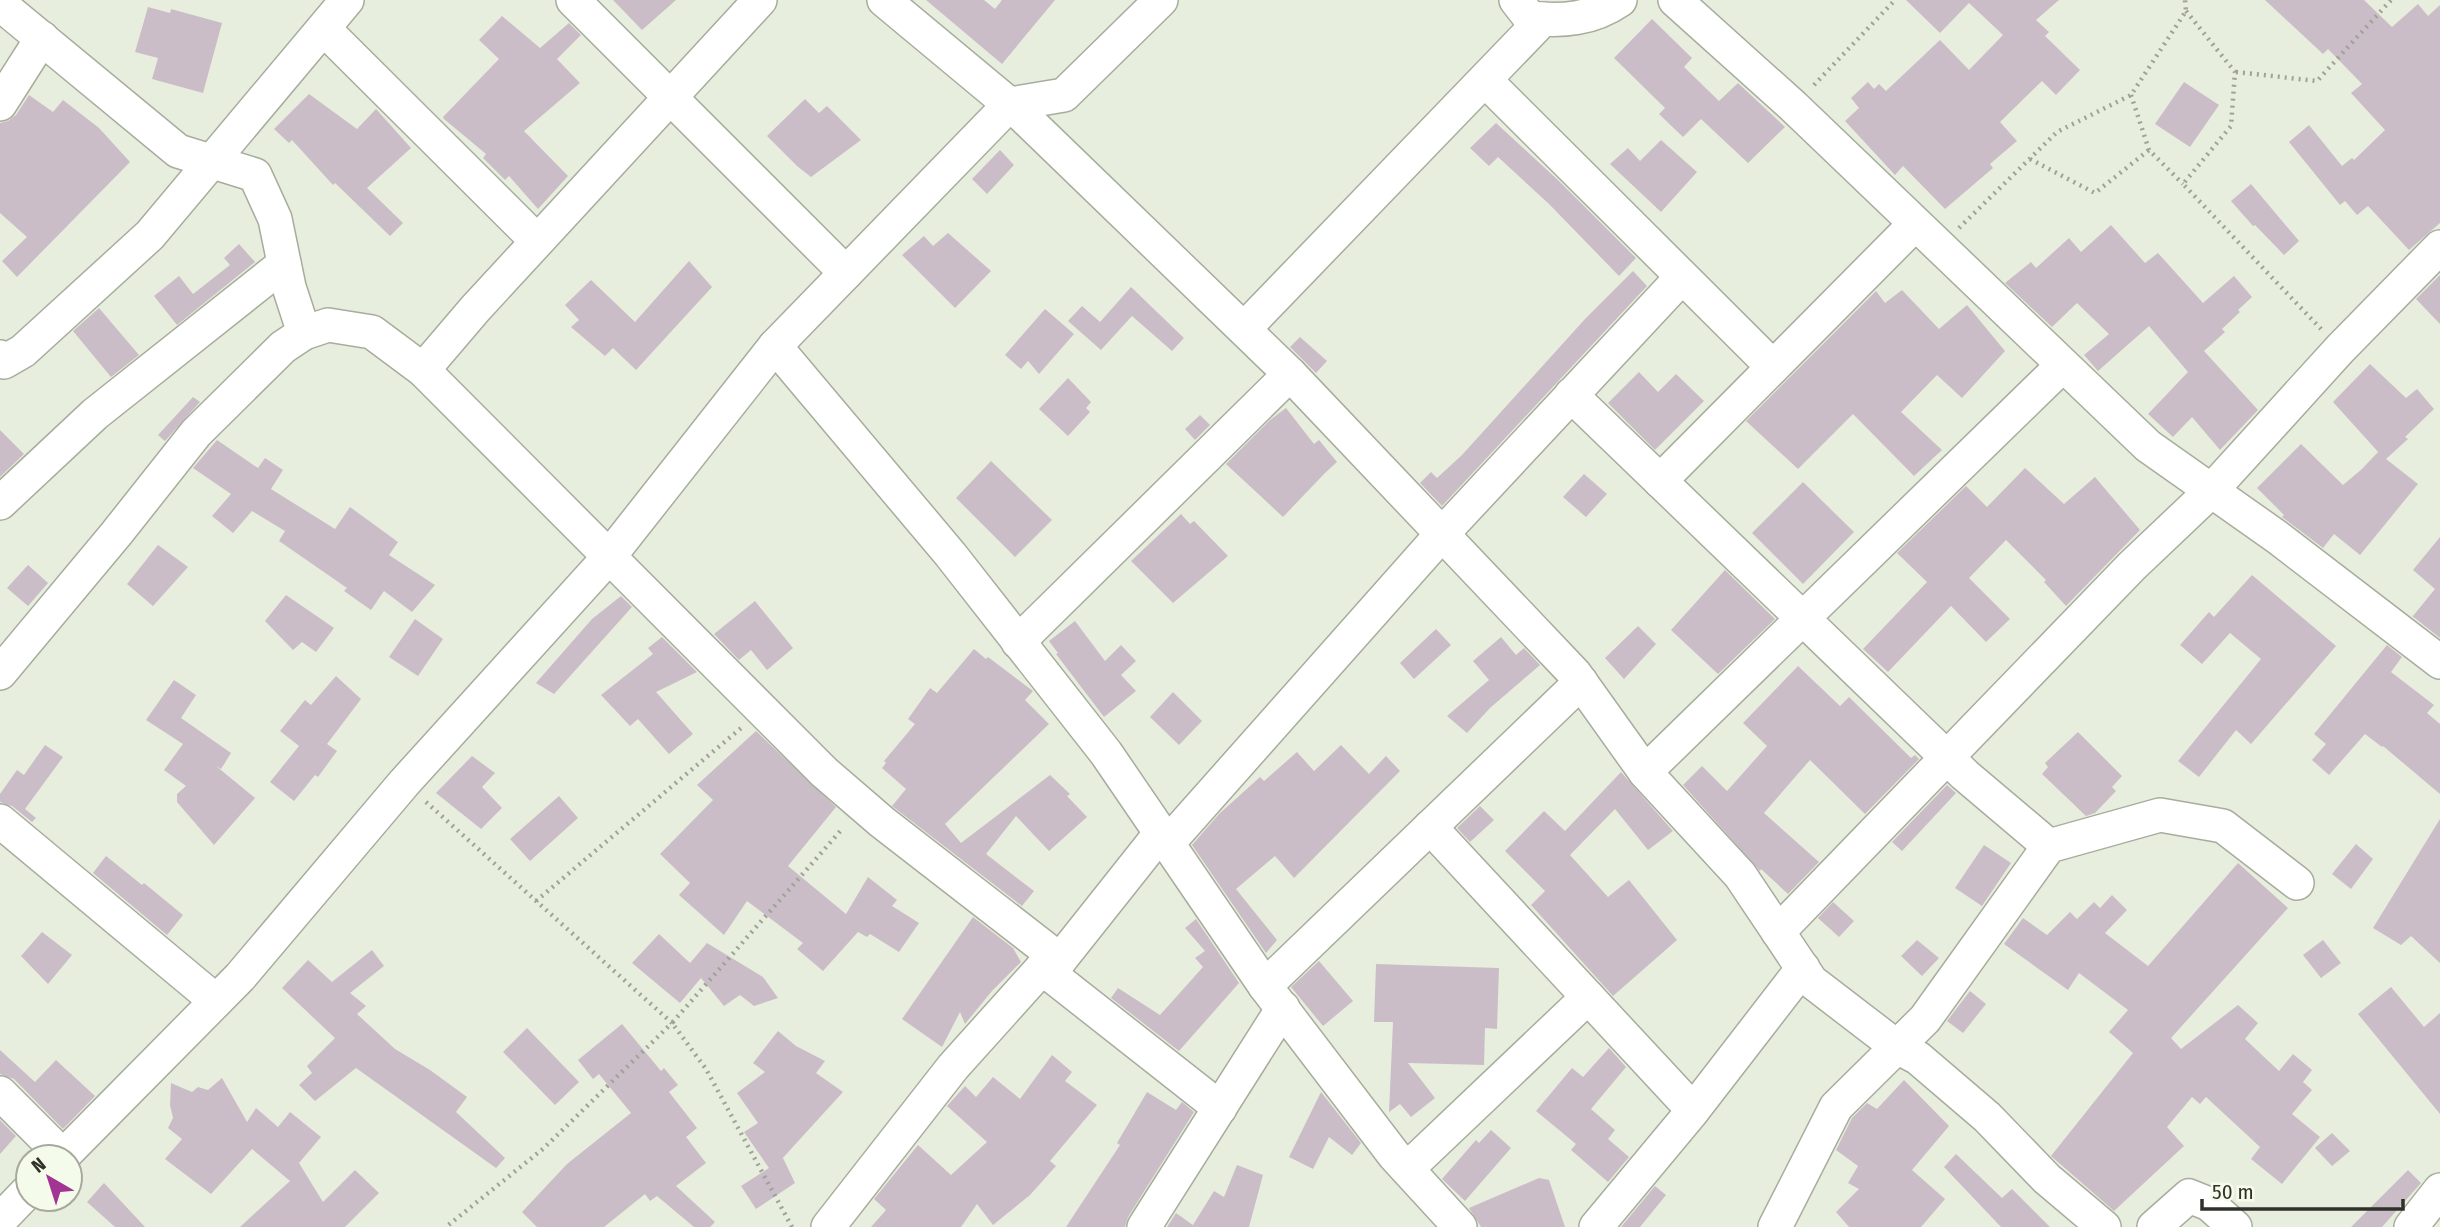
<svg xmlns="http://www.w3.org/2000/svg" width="2440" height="1227" font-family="'Fira Sans Condensed',sans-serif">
<rect width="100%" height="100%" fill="#e8eedd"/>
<g fill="#cbbdc8">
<path d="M613,0h63l-34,30z"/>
<path d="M926,0h58l11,9 7,-9h53l-53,64z"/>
<path d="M1906,0h153l-23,20 13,12 -4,4 35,34 -24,25 -14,-14 -42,41 17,19 -27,23 3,4 -48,41 -42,-43 -8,9 -50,-54 14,-13 -8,-10 17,-16 6,7 5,-5 7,7 54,-51 29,30 34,-35 -34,-32 -29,30z"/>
<path d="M2265,0h99l28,27 26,-23 10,12 12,-11v218l-31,27 -41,-44 -11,9 -12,-14 -5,4 -51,-63 20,-17 33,41 10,-8 2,2 31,-30 -34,-37 11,-9 -34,-35 -5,5z"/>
<path d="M148,7l22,6 1,-4 51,14 -19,70 -51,-14 6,-21 -23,-6z"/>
<path d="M502,16l38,32 29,-25 12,12 -24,24 23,24 -56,48 44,45 -30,33 -29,-33 -4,4 -22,-22 3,-4 -42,-35 -1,-2 56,-58 -20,-19z"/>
<path d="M1652,19l40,39 -8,9 35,34 19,-18 47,44 -37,36 -47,-44 -18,18 -24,-23 6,-6 -51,-50z"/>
<path d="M2184,82l35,23 -29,42 -35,-23z"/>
<path d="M309,94l48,35 19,-20 35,39 -44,40 36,35 -13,13 -55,-53 -2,2 -41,-45 -3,3 -15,-14z"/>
<path d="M29,95l24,17 10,-12 36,28 31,34 -113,115 -15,-16 25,-24 -27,-24v-90l8,-2 8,-6z"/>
<path d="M805,99l14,14 8,-7 34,34 -50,37 -14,-11 -30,-30z"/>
<path d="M1496,123l63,58 77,77 -17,18 -70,-72 -51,-47 -9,9 -19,-18z"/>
<path d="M1661,140l36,32 -36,40 -51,-48 18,-16 12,13z"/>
<path d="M1000,150l14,15 -27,29 -15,-15z"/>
<path d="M2251,184l48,57 -15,14 -29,-30 -2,1 -22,-25z"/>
<path d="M2111,225l34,38 13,-10 45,50 31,-27 18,21 -14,13 2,2 -18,17 3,3 -21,19 54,59 -38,40 -28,-33 -19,20 -25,-23 40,-42 -39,-46 -51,45 -14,-16 25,-21 -32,-31 -25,24 -47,-44 26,-21 5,6 33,-30 12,14z"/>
<path d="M948,233l43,38 -36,37 -53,-53 22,-19 9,10z"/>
<path d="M239,244l16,18 -78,63 -23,-29 25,-20 14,18 37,-29 -6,-7z"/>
<path d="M689,261l23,26 -76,83 -23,-22 -8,8 -34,-29 8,-7 -14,-15 26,-25 44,42z"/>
<path d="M1633,271l14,15 -205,220 -22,-23 11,-11 6,6 25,-23 123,-136z"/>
<path d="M2440,275v49l-24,-25z"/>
<path d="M1131,287l53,51 -12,13 -40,-35 -31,34 -33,-29 14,-15 18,16z"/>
<path d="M1902,290l37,39 28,-24 38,46 -43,47 -25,-23 -36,37 41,38 -28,26 -61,-62 -55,55 -52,-48 130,-130 9,12z"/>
<path d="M99,308l40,47 -28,22 -38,-46z"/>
<path d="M1045,309l29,25 -35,40 -11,-13 -7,8 -16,-14z"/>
<path d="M1300,337l27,24 -11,12 -26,-26z"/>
<path d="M2370,364l36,34 11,-9 17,20 -29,28 3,2 -22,20 32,25 -58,71 -26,-21 -11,14 -41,-31 2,-2 -27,-27 44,-44 42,41 19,-16 16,-17 2,2 -47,-52z"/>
<path d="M1639,372l19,20 18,-18 28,27 -49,49 -47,-47z"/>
<path d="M1068,378l23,24 -5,6 4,4 -22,24 -29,-27z"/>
<path d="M193,397l7,5 -35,39 -7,-6z"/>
<path d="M1286,408l28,36 5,-4 18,22 -12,11 -42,44 -57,-53 44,-44z"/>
<path d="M1200,415l10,10 -15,15 -10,-11z"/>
<path d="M0,430l24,24 -24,23z"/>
<path d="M217,440l41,28 7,-10 18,12 -12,19 64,40 15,-22 48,35 -9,13 46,30 -23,27 -28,-21 -13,19 -27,-19 3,-3 -68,-47 6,-10 -33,-20 -19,22 -21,-17 19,-22 -38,-26z"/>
<path d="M991,461l61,59 -37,37 -59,-59z"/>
<path d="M2025,468l39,36 31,-27 45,53 -74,76 -22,-24 2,-2 -40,-40 -37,38 41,41 -24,23 -35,-36 -63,66 -25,-23 64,-67 -30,-29 69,-67 21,21z"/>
<path d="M1584,474l23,20 -21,23 -23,-20z"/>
<path d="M1803,482l51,50 -51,52 -51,-51z"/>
<path d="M1181,514l9,10 4,-3 34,35 -55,47 -42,-42z"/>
<path d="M2440,537v101l-29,-23 2,1 22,-27 -22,-19z"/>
<path d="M158,545l30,22 -35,39 -26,-22z"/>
<path d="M28,565l20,18 -20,23 -21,-18z"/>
<path d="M1725,570l50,49 -57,55 -47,-44z"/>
<path d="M2252,575l84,71 -85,98 -15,-14 -37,47 -21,-16 83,-102 -31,-26 -28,31 -22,-19 29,-33 5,5z"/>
<path d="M286,595l48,33 -18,24 -14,-10 -9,8 -28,-29z"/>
<path d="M621,596l11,11 -78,87 -18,-11 56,-64z"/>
<path d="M755,601l38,47 -26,22 -16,-20 -12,10 -25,-26z"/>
<path d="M415,619l28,20 -25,37 -29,-19z"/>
<path d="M1075,621l30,40 16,-16 15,16 -15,14 15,16 -32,26 -48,-63 2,-1 -9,-12z"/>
<path d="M1638,626l18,18 -32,35 -19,-21z"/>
<path d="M1436,629l15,16 -37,34 -14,-16z"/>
<path d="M662,637l35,35 -41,20 37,42 -24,20 -31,-35 -8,7 -29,-31 52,-41 -5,-6z"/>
<path d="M1501,637l15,18 8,-7 16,17 -50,43 -23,25 -20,-17 42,-36 -16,-19z"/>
<path d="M2387,645l15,12 -11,15 43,33 -7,8 13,11v70l-57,-48 -1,1 -17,-13 -36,41 -17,-15 14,-16 -12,-10z"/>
<path d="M974,649l12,10 2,-2 45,34 -8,9 24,24 -104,100 16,19 89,-68 20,19 -3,2 20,21 -38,34 -33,-35 -30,38 48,37 -12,15 -130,-100 14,-17 -24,-21 4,-5 -2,-2 31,-37 -7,-5 22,-31 7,5z"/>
<path d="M1798,666l42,40 9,-9 62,61 4,-3 4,4 -54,55 -55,-54 -46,53 55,49 -31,32 -27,-25 -1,2 -77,-86 19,-19 25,25 40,-45 -24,-23z"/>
<path d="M336,676l25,23 -34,45 10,7 -19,26 -3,-2 -21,26 -24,-19 29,-36 -19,-15 25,-31 6,5z"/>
<path d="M174,680l22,15 -15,23 50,35 -10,16 -5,-3 39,32 -41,47 -37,-43v-8l9,-8 -22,-16 19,-26 -37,-24z"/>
<path d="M1173,692l29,29 -23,24 -29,-28z"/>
<path d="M756,731l80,76 -48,59 58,48 22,-37 29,23 -5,6 27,17 -20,29 -29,-18 -3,3 -9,-5 -35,39 -26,-22 6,-6 -56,-42 -23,34 -45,-40 11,-12 -30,-29 53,-54 -16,-15z"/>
<path d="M2078,732l44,44 -10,11 4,4 -21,22 -9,3 -44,-42 6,-7 -3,-4z"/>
<path d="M45,745l18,12 -38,52 11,9 -4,4 -20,-16 -12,-4v-8l17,-24 7,5z"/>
<path d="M1341,745l28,29 17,-18 14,15 -106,107 -19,-22 -39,33 41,51 -11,13 -74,-108 27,-31 41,-37 4,4 33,-29 17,19z"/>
<path d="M472,756l23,17 -13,14 20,21 -21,21 -45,-36z"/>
<path d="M1621,772l52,59 -25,19 -33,-41 -45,46 38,42 21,-17 48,60 -64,56 -82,-91 14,-14 -40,-40 39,-40 21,20z"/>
<path d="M1947,785l9,8 -54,58 -10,-9z"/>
<path d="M559,796l19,22 -48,43 -20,-22z"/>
<path d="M1480,806l14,14 -24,22 -13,-14z"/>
<path d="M2440,819v144l-29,-27 -10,9 -28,-17z"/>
<path d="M2356,844l17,15 -22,30 -19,-15z"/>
<path d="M1984,845l27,18 -29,43 -27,-18z"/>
<path d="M106,856l36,29 2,-2 39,32 -16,20 -74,-62z"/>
<path d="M2238,863l50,45 -117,130 10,11 57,-44 20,18 -13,16 34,32 14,-17 19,16 -9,12 9,8 -20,24 28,23 -38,47 -31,-25 9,-12 -54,-50 -6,7 -8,-7 -25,30 17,19 -70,65 -63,-55 82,-103 -24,-21 19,-22 -49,-37 -11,17 -64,-46 19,-26 24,17 23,-23 7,7 17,-17 6,6 12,-13 15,15 -22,23 43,33z"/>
<path d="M1833,902l21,19 -15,16 -21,-19z"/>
<path d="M973,917l40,31 8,14 -29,29 -27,33 -5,-12 -18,35 -40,-28z"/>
<path d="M1196,919l43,64 -60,68 -68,-53 7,-10 42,27 43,-48 -8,-9 10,-7 -20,-23z"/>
<path d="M42,932l30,23 -24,29 -27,-28z"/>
<path d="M659,934l31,29 17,-20 56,34 15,21 -24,8 -14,-11 -16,11 -23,-28 -21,25 -48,-40z"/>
<path d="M1917,940l22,18 -17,18 -21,-20z"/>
<path d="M2323,940l18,23 -20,15 -18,-23z"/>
<path d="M372,950l12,16 -34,27 16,13 -9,8 38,35 35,21 37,27 -11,15 49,46 -9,10 -140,-100 -41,33 -16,-16 13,-12 -5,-7 28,-28 -53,-50 26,-28 24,22z"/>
<path d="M1319,961l34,40 -30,25 -32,-39z"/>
<path d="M1376,964l123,4 -2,61 -12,-1 -1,37 -76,-2 27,35 -24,19 -11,-13 -11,8 4,-90h-19z"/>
<path d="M2391,987l33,40 16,-14v101l-82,-100z"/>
<path d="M1970,991l16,13 -23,29 -16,-12z"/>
<path d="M622,1024l39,47 3,-3 14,17 -9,7 28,36 -11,9 20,26 -30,23 39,36 -5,5h-16l-37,-31 -7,5 -5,-7 -41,33h-67l-15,-15 45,-48 64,-51 -32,-39 -6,5 -15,-19z"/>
<path d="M527,1028l52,54 -24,23 -52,-53z"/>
<path d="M778,1031l18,15 29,15 -9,12 27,19 -62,68 2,-2 12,25 -39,26 -15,-23 28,-18 -25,-36 14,-9 -21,-30 28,-21 -12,-9z"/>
<path d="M1609,1048l17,19 -35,42 24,21 -7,9 21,18 -21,25 -37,-32 5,-6 -40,-33 36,-43 11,9z"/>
<path d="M0,1050l35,32 21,-22 39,36 -32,33 -49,-50 -14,-5z"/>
<path d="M1052,1055l20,17 -7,9 32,24 -47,56 6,5 -26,29 -37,30 -16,-21 -16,23h-90l15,-17 -12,-11 44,-54 33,30 36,-33 -40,-36 18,-20 11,11 17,-20 27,22z"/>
<path d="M222,1078l25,44 9,-14 22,19 12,-15 31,25 -22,26 24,39 32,-32 24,23 -34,34h-105l50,-46 -38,-32 -41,45 -46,-35 17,-20 -14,-11 5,-10 -3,-13 1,-22 21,9 6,-5 10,3z"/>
<path d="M1904,1080l45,46 -37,44 33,29 -24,28h-72l-13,-15 23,-23 -11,-6 10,-17 -22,-16 16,-32 15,-15 10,6z"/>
<path d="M1147,1092l29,18 6,-8 12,10 -66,105 -3,10h-59l54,-82 -3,-2z"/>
<path d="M1321,1092l40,51 -9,12 -23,-18 -16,32 -24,-12z"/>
<path d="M0,1120l16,16 -16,18z"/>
<path d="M1491,1130l20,18 -46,53 -23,-22 34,-39 3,3z"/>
<path d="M2332,1133l18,18 -18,15 -17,-18z"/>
<path d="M1956,1154l46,44 10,-9 38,38h-49l-57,-60z"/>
<path d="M1237,1165l26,10 -14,52h-82l9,-14 17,12 21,-34 10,6z"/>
<path d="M2408,1170l13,13 -39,44h-31z"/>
<path d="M1539,1178l10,2 16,47h-84l-12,-19z"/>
<path d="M104,1183l41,44h-30l-28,-25z"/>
<path d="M1655,1186l11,9 -26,32h-19z"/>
</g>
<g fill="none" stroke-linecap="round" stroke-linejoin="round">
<defs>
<g id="minor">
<path d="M573,0l273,273"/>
<path d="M884,0l137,114 269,260 285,300 70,98 95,103 71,106 86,66 21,11 69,59 60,62 57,48"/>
<path d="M1516,0l14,18c33,4 62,1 90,-18"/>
<path d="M1675,0l118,106 355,340 129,91 163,125"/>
<path d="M0,4l178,147 77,24 20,44 14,68 15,46"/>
<path d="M324,29l213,212"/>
<path d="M1485,80l288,287"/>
<path d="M0,104l42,-66"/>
<path d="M1244,329l299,-310"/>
<path d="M775,346l175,208 156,199 159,233 129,169 66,72"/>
<path d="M0,357l4,5 19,-11 127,-116 197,-235"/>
<path d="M423,370l52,-61 285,-309"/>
<path d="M1571,395l394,380 84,71"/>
<path d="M1660,481l255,-257"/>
<path d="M0,503l95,-89 189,-150"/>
<path d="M1018,642l272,-268"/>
<path d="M0,673l116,-139 80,-101 87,-86 21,-14 24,-8 44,7 51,38 401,402 58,50 178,138"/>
<path d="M1645,772l418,-407"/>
<path d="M0,821l216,180"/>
<path d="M1430,827l263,283"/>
<path d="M1167,844l275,-310 240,-257"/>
<path d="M1778,932l354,-366 78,-74 130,-143 100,-102"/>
<path d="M1042,968l178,140"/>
<path d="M1265,986l316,-304"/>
<path d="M0,1093l63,63"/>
<path d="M62,1157l178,-180 164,-194 204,-225 167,-212 235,-242 54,-9 97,-95"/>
<path d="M1407,1169l181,-172"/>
<path d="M0,1220l28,-29"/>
<path d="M828,1227l125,-160 89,-99 18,-8 100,-126"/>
<path d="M1144,1227l139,-219"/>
<path d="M1596,1227l95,-114 112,-145"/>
<path d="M1775,1227l61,-120 89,-88 124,-173 111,-31 63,11 74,57"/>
<path d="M2154,1227l35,-31 20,8 26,23"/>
<path d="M2411,1227l29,-37"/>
</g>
</defs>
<use href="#minor" stroke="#a7ad9d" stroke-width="36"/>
<g stroke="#9ea396" stroke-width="4.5" stroke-dasharray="2 5" stroke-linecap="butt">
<path d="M2186,11l49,61 -4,54 -48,58 138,145"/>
<path d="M2236,72l81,9 74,-81"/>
<path d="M1814,85l81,-85"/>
<path d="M2131,95l18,55 34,34"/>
<path d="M2030,159l65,34 54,-43"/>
<path d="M1959,228l98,-96 74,-37 55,-84 -1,-11"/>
<path d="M426,802l246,221 -128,125 -98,79"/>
<path d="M536,901l205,-173"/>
<path d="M792,1227l-86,-158 -34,-46 171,-195"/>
</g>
<use href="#minor" stroke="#fff" stroke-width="33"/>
</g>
<g transform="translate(49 1178) rotate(321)"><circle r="33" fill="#f5fbea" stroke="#a6aa9e" stroke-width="2"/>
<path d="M0-5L12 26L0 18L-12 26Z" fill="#a23493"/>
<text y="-10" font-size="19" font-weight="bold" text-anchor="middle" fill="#2f312b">N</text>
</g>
<path d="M2202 1199v10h201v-10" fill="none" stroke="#2f312b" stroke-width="3.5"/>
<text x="2212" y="1199" font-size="21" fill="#2f312b" stroke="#f5fbea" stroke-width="5" paint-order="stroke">50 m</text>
</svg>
